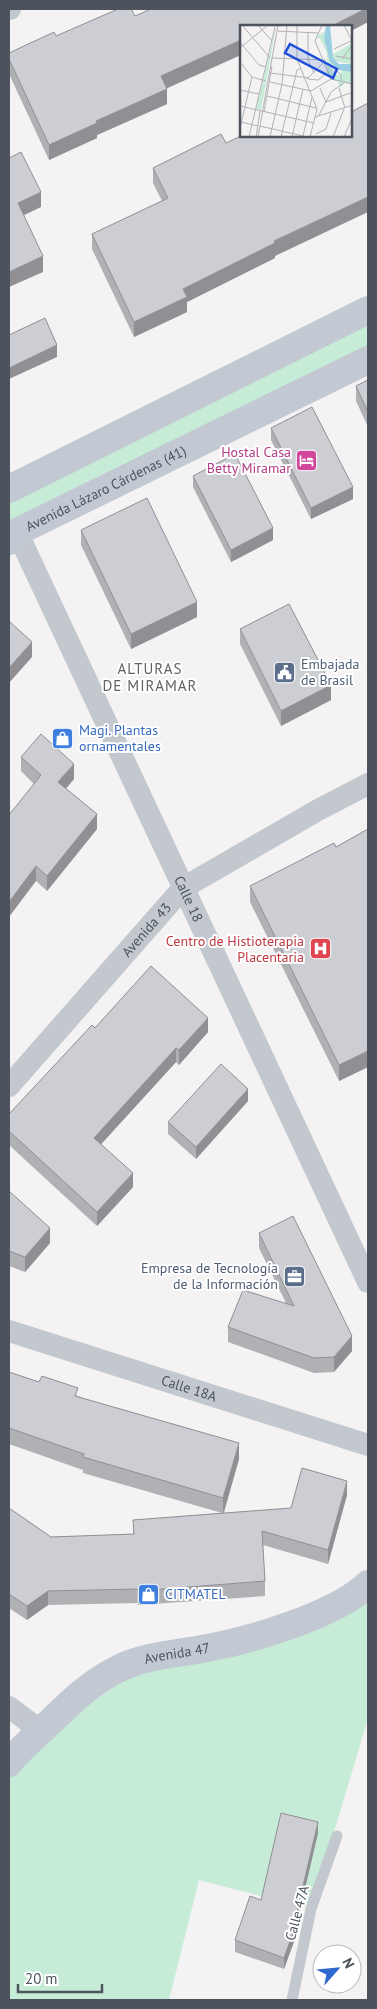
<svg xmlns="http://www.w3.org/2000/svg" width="377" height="2009" font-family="'PT Sans',sans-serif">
<rect width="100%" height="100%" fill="#f4f2f2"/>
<g fill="#c6ebd7">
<path d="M368,309v49l-359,183v-52z"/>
<path d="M368,1584v134l-57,191 -112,-29 -30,120h-160v-237l7,-9 141,-97z"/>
</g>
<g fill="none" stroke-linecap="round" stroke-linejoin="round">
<path stroke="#c2c8ce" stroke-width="11" d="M292,2000l19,-91 26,-73"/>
<g stroke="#c2c8ce" stroke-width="22">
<path d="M9,9h1"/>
<path id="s1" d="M17,532l351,750"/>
<path id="s2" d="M9,1086l174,-198 135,-78 50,-26"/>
<path id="s3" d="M9,1331l359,114"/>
<path d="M9,1707l32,24"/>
</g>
<g stroke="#c2c9d3" stroke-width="28">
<path d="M9,489l359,-179"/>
<path id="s4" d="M9,541l8,-9 351,-172"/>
<path id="s5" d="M9,1763c10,-13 23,-24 35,-35 23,-22 45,-45 74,-59 27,-14 60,-15 89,-21 44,-8 129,-33 161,-64"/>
</g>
</g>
<g fill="#b0b1b5">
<path d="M135,16l233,6 -17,9v-5h-110l-74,62v16l-70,31v3l-48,22 -40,-86v-21l47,-17z"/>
<path d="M153,168l122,88v2l-88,44v10l-53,25 -42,-88v-15l70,-33 -9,-18z"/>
<path d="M368,380v47l-12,-26v-15z"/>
<path d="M271,428l82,71 -42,20 -40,-79z"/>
<path d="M193,476l80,64 -42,22 -38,-75z"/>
<path d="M81,530l116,87 -66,32 -50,-104z"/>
<path d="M240,629l91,71 -50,26 -41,-82z"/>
<path d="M21,757l53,22 -8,10 31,40 -50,62 -11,-10 -2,-97 -13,-13z"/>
<path d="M368,829v238l-29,14 -89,-179v-16l86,-39z"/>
<path d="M95,1028l113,4 -29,33 -3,-3 -75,82 32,43 -36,39 -88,-81v-31z"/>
<path d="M248,1101l-52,58 -28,-25v-12z"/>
<path d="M9,1191l41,52 -25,29 -16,-6z"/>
<path d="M259,1233l93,118 -18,21 -20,1 -86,-31v-15l58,-24 -27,-55z"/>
<path d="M9,1372l69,24 161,63 -15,54 67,-5 56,-13 -19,69 -65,-19 2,36v15l-127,9v-2l-90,2 -21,15 -18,-12v-100l42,29 82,-3v-14l89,-7 -139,-40v-3l-74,-26z"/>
<path d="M318,1833l-19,80 1,12 -16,44 -49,-17v-12l26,-40z"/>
</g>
<g fill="#909094">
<path d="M365,9h3v13l-17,9v-5h-19z"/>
<path d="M241,40v15l-80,36v-15z"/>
<path d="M167,89v15l-70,31v3l-48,22v-15l47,-24z"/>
<path d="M41,192v15l-23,11v-15z"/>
<path d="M368,197v15l-93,44v2l-88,44v10l-53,25v-15l49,-33 91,-48z"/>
<path d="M43,256v16l-34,15v-15z"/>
<path d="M57,345v12l-48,22v-11z"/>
<path d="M353,487v12l-42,20v-11z"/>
<path d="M273,528v12l-42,22v-12z"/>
<path d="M197,602v15l-66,32v-15z"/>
<path d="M32,642v15l-23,26v-15z"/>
<path d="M331,685v15l-50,26v-15z"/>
<path d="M74,764v15l-16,18v-15z"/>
<path d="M97,814v15l-50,62v-15z"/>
<path d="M36,866v15l-27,36v-15z"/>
<path d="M208,1018v14l-29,33v-15z"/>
<path d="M176,1048v14l-82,90v-14z"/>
<path d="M368,1051v16l-29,14v-16z"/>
<path d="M248,1089v12l-52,58v-12z"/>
<path d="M133,1173v14l-36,39v-14z"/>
<path d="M50,1228v15l-25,29v-15z"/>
<path d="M352,1336v15l-18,21v-15z"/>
<path d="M239,1443v16l-16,55v-16z"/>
<path d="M347,1481v14l-19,69v-14z"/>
<path d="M48,1591v14l-21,15v-14z"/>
<path d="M318,1822v11l-20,86 2,-6v12l-16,44v-11l13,-46z"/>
</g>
<g fill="#cdced3" stroke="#909094">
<path d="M118,9h13l4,7 16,-7h214l-33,17h-91v14l-80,36 6,13 -71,32 1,2 -48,22 -40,-86v-6l45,-21 2,4z"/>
<path d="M368,103v94l-94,44 1,2 -92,46 4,8 -53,25 -42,-88 76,-36 -15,-30 68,-34 5,9 15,-7h110v-24z"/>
<path d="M21,152l20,40 -23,11 25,53 -34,16v-114z"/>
<path d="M45,318l12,27 -48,23v-33z"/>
<path d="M368,380v32l-12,-26z"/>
<path d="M312,407l41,80 -42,21 -40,-80z"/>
<path d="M235,454l38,74 -42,22 -38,-74z"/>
<path d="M147,498l50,104 -66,32 -50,-104z"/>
<path d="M289,604l42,81 -50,26 -41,-82z"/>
<path d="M9,621l23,21 -23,26z"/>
<path d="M41,734l33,30 -16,18 39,32 -50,62 -11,-10 -27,36v-87l32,-40 -20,-18z"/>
<path d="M368,829v222l-29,14 -89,-179 84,-43 2,4z"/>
<path d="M151,966l57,52 -29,32 -3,-2 -82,90 39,35 -36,39 -88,-81v-17l83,-89 3,3z"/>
<path d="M221,1064l27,25 -52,58 -28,-25z"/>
<path d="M9,1191l41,37 -25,29 -16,-6z"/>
<path d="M293,1216l59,120 -18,21 -20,1 -86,-31 15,-37 51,16 -35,-73z"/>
<path d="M9,1372l30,10 3,-6 36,12 -3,8 164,47 -16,55 -140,-41 1,-3 -75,-26z"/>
<path d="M302,1468l45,13 -19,69 -66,-19 3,50 -127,10v-2l-90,2 -21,15 -18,-12v-86l42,29 83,-3 -1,-14 158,-12z"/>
<path d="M281,1813l37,9 -21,90 3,1 -16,45 -49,-18 15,-44 11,4z"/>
</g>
<defs>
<symbol id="hotel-square" viewBox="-11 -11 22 22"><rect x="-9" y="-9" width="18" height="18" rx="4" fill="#d1479c" stroke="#fff"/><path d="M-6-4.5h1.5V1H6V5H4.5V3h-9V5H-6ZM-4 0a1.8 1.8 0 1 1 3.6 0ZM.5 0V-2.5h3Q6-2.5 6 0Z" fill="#fff"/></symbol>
<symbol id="civic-square" viewBox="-11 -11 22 22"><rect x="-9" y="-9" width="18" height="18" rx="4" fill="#5c6f8a" stroke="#fff"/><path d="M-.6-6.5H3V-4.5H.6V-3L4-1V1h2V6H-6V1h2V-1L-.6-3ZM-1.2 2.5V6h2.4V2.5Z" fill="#fff"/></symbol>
<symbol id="shop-square" viewBox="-11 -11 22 22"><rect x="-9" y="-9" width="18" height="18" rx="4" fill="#3f7fe0" stroke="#fff"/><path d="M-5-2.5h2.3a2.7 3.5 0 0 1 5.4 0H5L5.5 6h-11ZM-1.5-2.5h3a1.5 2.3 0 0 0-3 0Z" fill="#fff"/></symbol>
<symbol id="hospital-square" viewBox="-11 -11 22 22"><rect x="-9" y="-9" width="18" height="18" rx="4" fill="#e0444e" stroke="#fff"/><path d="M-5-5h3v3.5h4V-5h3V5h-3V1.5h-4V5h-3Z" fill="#fff"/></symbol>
<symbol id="office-square" viewBox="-11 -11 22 22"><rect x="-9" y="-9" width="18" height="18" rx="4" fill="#5c6f8a" stroke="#fff"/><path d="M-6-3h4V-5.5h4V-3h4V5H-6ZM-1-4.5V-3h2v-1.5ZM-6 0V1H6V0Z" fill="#fff"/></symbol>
</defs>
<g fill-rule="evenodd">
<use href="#hotel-square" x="294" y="448" width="25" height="25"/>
<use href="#civic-square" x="272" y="660" width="25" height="25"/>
<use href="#shop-square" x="50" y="726" width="25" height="25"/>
<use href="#hospital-square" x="308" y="936" width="25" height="25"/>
<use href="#office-square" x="282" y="1264" width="25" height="25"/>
<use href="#shop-square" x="136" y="1582" width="25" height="25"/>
</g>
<g text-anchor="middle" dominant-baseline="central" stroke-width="4" stroke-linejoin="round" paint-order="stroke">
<g font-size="14" fill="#b23c85" stroke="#fff" text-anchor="end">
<text x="291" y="452">Hostal Casa<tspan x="291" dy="16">Betty Miramar</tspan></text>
</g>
<g font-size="14" fill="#4c535d" stroke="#fff">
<text stroke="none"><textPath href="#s4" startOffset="111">Avenida Lázaro Cárdenas (41)</textPath></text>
<text stroke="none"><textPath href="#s1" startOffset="405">Calle 18</textPath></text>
<text stroke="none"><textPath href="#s2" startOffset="208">Avenida 43</textPath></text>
<text stroke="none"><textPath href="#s3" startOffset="189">Calle 18A</textPath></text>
<text stroke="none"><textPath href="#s5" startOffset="206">Avenida 47</textPath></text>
<text transform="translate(297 1913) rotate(-75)">Calle 47A</text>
</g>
<g font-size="14" fill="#4e5e75" stroke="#fff" text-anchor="start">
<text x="301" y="664">Embajada<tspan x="301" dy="16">de Brasil</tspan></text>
<text x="278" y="1268" text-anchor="end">Empresa de Tecnología<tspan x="278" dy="16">de la Información</tspan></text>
</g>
<g font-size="14" fill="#366cbe" stroke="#fff" text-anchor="start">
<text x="79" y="730">Magi. Plantas<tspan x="79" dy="16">ornamentales</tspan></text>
<text x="165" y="1594">CITMATEL</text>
</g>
<g font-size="14" fill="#be3a42" stroke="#fff" text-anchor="end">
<text x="304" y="941">Centro de Histioterapia<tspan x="304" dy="16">Placentaria</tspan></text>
</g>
<g font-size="15" letter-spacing="1" fill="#5f6166" stroke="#fff">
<text x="150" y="668">ALTURAS<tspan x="150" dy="17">DE MIRAMAR</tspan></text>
</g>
</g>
<g transform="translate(240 25)">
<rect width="112" height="112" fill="#f4f2f2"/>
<path d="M36,2l-15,83 -5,-1zM84,7l8,39 6,5 5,-6 9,2v12l-7,-2 -5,6 -2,-6 -11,-7v-23l-7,-13 -5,-2zM112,18v21l-18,-3 -2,-6z" fill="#c6ebd7"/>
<path d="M86,0h4l3,33 6,6h13v8l-13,-2 -9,-8 -6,-24z" fill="#99cee3"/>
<path fill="none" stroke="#b1b2b6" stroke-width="1" d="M2,0l28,33M18,0l14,16M57,0v34l20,50 -7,28M82,0l-7,16 16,38M104,0l9,18M38,6l40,2M68,7v28l6,13M0,17l19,23 7,2M0,23l28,-23M94,24l19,-9M96,31l17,3M32,33l54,2M102,34l11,-15M0,37l12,15 14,4M93,42l8,8v6M30,48l39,5M67,54l19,-19M68,54l10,1 9,-7M91,54l22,5M30,57l41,9 20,-12M80,63l6,14 27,-10M99,63l6,20M0,65l19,4M27,71l49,12M0,81l74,17M24,87l8,-46M79,90l12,-23 14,-10M75,92l38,-12M1,97l17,4M20,101l47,11M0,103l12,-51M76,109l10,-5 5,-16M63,111l9,-39M9,112l26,-110M16,112l4,-26M18,112l20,-112M30,112l12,-53 5,-59M41,112l16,-67 4,-2M52,112l11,-48M93,112l11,-28M104,112l9,-21"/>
<path fill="#1d4ed8" fill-opacity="0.15" stroke="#1d4ed8" stroke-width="2.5" d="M50,19l47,25 -4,9 -48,-25z"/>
<rect width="112" height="112" fill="none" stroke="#4c535d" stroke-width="2.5"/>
</g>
<rect width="377" height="2009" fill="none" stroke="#4c535d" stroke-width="20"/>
<g transform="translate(337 1969) rotate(63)"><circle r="24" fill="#ffffff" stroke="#b7babe"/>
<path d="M0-4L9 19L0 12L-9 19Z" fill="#2f69d0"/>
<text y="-8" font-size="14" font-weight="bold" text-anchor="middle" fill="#4c535d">N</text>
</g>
<path d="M18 1984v8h84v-8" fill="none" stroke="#4c535d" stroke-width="2.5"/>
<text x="25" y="1984" font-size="15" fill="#4c535d" stroke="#ffffff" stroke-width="4" paint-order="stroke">20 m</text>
</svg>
